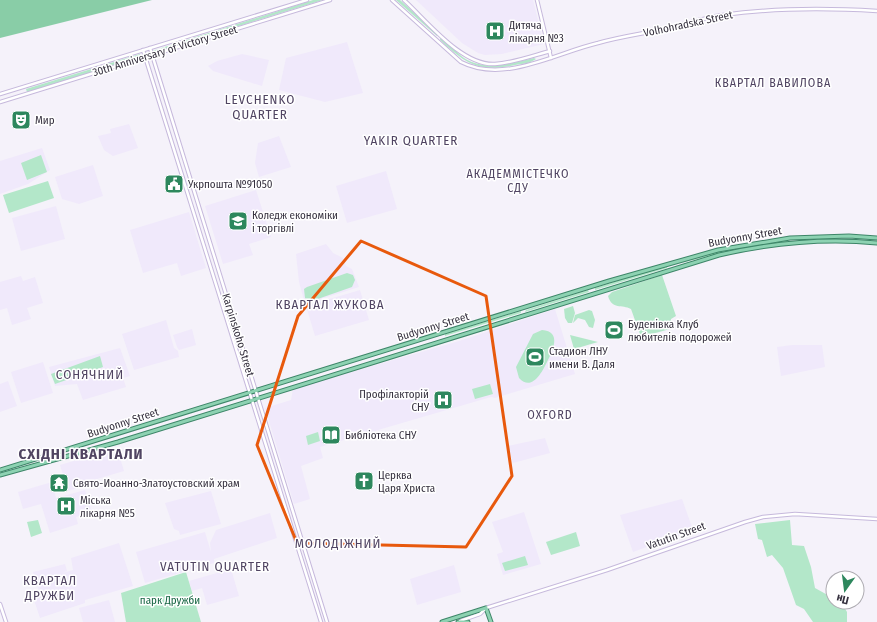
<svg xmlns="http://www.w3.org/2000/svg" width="877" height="622" font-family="'Fira Sans Condensed',sans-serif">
<rect width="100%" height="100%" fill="#f5f2fa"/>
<g fill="#f0e9fb">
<path d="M416,0h117l11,44 -42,10 -17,1 -7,-2 -16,-10z"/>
<path d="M347,42l16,51 -38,9 -46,-12 7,-32z"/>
<path d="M242,54l27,6 -7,26 -49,-15 -5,-5 9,-5z"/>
<path d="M129,124l9,24 -25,8 -9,-6 -6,-14 13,-3 -1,-4z"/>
<path d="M279,136l12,31 -32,10 -4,-14 3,-20z"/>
<path d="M42,148l8,22 -22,14 -28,10v-33z"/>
<path d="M93,165l10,31 -24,8 -17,-5 -7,-22z"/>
<path d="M386,171l11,38 -50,14 -11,-37z"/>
<path d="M256,190l15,47 -22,7 4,11 -30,9 -18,-58z"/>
<path d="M56,206l9,33 -44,12 -9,-33z"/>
<path d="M189,212l17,56 -25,8 -4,-13 -34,10 -13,-43z"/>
<path d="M326,244l7,9 10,5 3,8 6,3 7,18 -54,17 -6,-22 -3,-28z"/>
<path d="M21,276l2,5 12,-4 8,26 -16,5 4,11 -19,6 -5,-17 -7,2v-28z"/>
<path d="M360,290l9,30 -54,16 -9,-30z"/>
<path d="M555,309l20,65 -80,24 -4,-1 -171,50 3,11 -22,8 9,33 -16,5 -29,-96 26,-8 2,-11 166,-48z"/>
<path d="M166,320l8,28 4,3 1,6 -45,13 -12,-36z"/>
<path d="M192,329l4,16 -17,5 -2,-3 -4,-12z"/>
<path d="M792,345h30l3,22 -44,9 -4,-29z"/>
<path d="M120,348l10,28 -7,2 3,9 -43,13 -6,-16 -22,2 -6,-19z"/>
<path d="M43,362l10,31 -32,10 -10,-31z"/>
<path d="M8,381l9,25 -17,6v-28z"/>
<path d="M545,438l5,15 -37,10 -5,-17z"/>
<path d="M117,448l7,23 -47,14 1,3 -10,3 -8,-26z"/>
<path d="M52,482l4,16 29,-8 7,23 -16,4 2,7 -28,9 -9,-29 -18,5 -5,-17z"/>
<path d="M211,491l10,33 -41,11 -1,-4 -5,-2 -9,-26z"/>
<path d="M682,499l11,31 -60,22 -13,-37z"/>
<path d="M524,512l17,52 -38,11 -6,-21 6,-2 -11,-30z"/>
<path d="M270,513l7,25 -63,21v4l-69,20 -9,-31 69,-20 6,20 -1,-9 6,-13z"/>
<path d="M119,543l14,43 -48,14v3l-45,15 -7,-21 7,-3 -7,-22 32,-8 2,7 -5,2 11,-3 -2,-12z"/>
<path d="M454,565l7,27 -44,13 -7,-26z"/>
<path d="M231,569l8,27 -32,9 -5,-17 -10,3 -3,-10z"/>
<path d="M109,600l6,22h-32l-4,-14z"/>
</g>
<g fill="#b3e7c9">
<path d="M313,0h10l-168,52 -3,-1z"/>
<path d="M396,0h4l37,33v3z"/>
<path d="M440,38c9,3 15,14 24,20 22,14 47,5 70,0l2,1c-5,4 -14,5 -21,6 -36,8 -49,-1 -75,-25z"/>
<path d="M140,54l1,3 -114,35 -1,-3z"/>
<path d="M41,155l6,17 -20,8 -6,-17z"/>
<path d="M48,181l6,17 -45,15 -6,-18z"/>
<path d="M787,240v2l-46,6 -60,15 50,-15z"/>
<path d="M665,266h2v2l-72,22v-2z"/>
<path d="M347,273l6,2 2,5 -3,7 -40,14 -7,-3 -1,-9 3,-2z"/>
<path d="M662,275l14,41 -5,3 -1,10 -29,8 -10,-28c-9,-5 -19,1 -23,-13l4,-4z"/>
<path d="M588,290l1,2 -64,20 1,-2z"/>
<path d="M573,306l2,7 -3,10h-4l-3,-5 -1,-9z"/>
<path d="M589,310l3,1 3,9 -2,8 -4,-1 -4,-7 -7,-2 -5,5 2,-8z"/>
<path d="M521,311v2l-76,23v-2z"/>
<path d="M542,330c20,1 11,21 5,32 -5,10 -15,30 -28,16l-3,-11 17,-33z"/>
<path d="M570,335l28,7 -24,7z"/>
<path d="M100,356l3,11 -48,17 -4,-10z"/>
<path d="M490,384l3,10 -18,5 -3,-10z"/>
<path d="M318,432l2,9 -12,4 -2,-9z"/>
<path d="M38,520l4,13 -11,4 -4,-15z"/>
<path d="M790,520l2,25 12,1 7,21 4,21 18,10v4h3l3,4 5,1 3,5v10h-34l-9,-13 -8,-4 -13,-37 -11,-13 -5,2 -5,-17 -4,-1 -3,-15z"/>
<path d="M576,532l4,14 -29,9 -5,-13z"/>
<path d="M525,556l3,9 -23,6 -3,-8z"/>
<path d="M186,572l15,50h-75l-5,-29z"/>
</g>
<path fill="#89cda7" d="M0,0h152l-152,38z"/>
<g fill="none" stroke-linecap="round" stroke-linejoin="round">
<defs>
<g id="minor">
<path d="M392,0l69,62c43,22 94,-9 137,-19 21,-6 42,-9 62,-13 21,-5 42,-12 63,-15 50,-7 103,-7 154,-4"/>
<path d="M404,0c23,21 58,66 91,64 18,-1 37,-8 55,-13"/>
<path d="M537,0l14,58"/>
<path d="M150,48l177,574"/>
<path d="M143,50l178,572"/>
<path d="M0,94l307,-94"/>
<path d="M0,102l330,-102"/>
<path d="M0,604l6,18"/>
<path d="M460,621l20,-7 6,-6 121,-38 138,-48 18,-5 32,-3 82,5"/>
</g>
<g id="major">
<path d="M0,470l609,-189 109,-31 72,-12 59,-2 28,2"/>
<path d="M0,475l118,-33 601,-187c52,-12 106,-17 158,-12"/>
<path d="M442,622l44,-14 5,14"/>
<path d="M458,622h10"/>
</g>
</defs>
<use href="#minor" stroke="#c6b9dc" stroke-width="4.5"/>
<use href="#major" stroke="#3d8668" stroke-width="5"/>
<use href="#minor" stroke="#fff" stroke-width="2.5"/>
<use href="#major" stroke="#8dd2b2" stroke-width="3"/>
</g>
<path fill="none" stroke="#e8590c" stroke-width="3" stroke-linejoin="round" d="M361,241l125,55 26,180 -46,71 -169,-4 -40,-98 41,-129z"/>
<defs>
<symbol id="hospital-square" viewBox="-11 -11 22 22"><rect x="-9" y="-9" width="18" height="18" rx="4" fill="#2d875d" stroke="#fff"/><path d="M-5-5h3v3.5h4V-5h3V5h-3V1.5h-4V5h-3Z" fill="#fff"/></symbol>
<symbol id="theatre-square" viewBox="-11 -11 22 22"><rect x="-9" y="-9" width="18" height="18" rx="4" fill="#2d875d" stroke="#fff"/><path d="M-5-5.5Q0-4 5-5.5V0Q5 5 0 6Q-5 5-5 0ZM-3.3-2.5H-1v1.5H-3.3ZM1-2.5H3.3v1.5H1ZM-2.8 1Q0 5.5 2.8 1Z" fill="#fff"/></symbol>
<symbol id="civic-square" viewBox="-11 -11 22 22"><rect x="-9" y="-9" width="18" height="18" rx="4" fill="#2d875d" stroke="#fff"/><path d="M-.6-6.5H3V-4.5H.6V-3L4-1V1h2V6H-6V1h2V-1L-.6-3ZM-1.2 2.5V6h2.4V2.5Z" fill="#fff"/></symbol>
<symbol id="university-square" viewBox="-11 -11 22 22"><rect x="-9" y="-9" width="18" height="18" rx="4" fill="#2d875d" stroke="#fff"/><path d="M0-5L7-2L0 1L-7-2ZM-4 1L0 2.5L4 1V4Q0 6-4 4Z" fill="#fff"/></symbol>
<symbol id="stadium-square" viewBox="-11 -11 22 22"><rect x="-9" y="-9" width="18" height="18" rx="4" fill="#2d875d" stroke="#fff"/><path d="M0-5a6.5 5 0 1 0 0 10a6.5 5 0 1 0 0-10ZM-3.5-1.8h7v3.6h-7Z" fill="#fff"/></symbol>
<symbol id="library-square" viewBox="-11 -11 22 22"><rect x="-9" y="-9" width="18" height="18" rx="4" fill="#2d875d" stroke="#fff"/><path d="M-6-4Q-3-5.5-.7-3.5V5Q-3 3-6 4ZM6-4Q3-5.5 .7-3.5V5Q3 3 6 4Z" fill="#fff"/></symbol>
<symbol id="church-square" viewBox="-11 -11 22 22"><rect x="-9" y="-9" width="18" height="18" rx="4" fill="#2d875d" stroke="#fff"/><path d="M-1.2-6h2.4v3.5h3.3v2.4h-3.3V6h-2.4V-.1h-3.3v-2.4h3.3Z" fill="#fff"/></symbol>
<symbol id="temple-square" viewBox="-11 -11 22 22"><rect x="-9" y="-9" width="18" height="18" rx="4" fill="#2d875d" stroke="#fff"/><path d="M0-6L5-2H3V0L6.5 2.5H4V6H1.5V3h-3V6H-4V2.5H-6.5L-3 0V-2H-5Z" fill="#fff"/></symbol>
</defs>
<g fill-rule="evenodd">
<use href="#hospital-square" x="484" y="20" width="22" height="22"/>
<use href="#theatre-square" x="10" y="109" width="22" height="22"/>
<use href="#civic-square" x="163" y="173" width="22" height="22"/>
<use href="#university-square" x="227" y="210" width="22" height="22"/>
<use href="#stadium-square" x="603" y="319" width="22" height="22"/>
<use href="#stadium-square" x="524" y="346" width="22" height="22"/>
<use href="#hospital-square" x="432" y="389" width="22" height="22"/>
<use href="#library-square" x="320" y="424" width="22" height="22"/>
<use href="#church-square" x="353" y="470" width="22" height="22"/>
<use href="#temple-square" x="48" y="472" width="22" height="22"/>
<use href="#hospital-square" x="55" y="495" width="22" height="22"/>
</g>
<g text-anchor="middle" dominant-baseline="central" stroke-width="3" stroke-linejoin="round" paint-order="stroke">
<g font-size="11" fill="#35303e" stroke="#fff">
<text transform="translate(688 24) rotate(-12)">Volhohradska Street</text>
<text transform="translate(165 51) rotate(-17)">30th Anniversary of Victory Street</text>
<text transform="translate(745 237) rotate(-10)">Budyonny Street</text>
<text transform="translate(433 327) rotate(-17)">Budyonny Street</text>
<text transform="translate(238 335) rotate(73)">Karpinskoho Street</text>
<text transform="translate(123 423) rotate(-18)">Budyonny Street</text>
<text transform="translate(676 536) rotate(-20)">Vatutin Street</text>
</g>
<g font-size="11" fill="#35303e" stroke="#fff" text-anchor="start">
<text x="509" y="25">Дитяча<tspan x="509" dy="13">лікарня №3</tspan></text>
<text x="35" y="120">Мир</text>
<text x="188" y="184">Укрпошта №91050</text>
<text x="252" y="215">Коледж економіки<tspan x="252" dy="13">і торгівлі</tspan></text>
<text x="628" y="324">Буденівка Клуб<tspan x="628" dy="13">любителів подорожей</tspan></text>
<text x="549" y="351">Стадион ЛНУ<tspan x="549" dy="13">имени В. Даля</tspan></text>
<text x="429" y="394" text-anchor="end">Профілакторій<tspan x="429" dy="13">СНУ</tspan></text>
<text x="345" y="435">Библіотека СНУ</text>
<text x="378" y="475">Церква<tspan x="378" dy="13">Царя Христа</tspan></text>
<text x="73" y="483">Свято-Иоанно-Златоустовский храм</text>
<text x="80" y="500">Міська<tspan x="80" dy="13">лікарня №5</tspan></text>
</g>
<g font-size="11" fill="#156542" stroke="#fff">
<text x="170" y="600">парк Дружби</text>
</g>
<g font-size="12" letter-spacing="1" fill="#504462" stroke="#fff">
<text x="773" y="83">КВАРТАЛ ВАВИЛОВА</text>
<text x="518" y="174">АКАДЕММІСТЕЧКО<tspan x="518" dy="14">СДУ</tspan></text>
<text x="550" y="415">OXFORD</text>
</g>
<g font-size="13" letter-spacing="1" fill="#504462" stroke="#fff">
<text x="260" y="99">LEVCHENKO<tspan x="260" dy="15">QUARTER</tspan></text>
<text x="411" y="140">YAKIR QUARTER</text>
<text x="330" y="304">КВАРТАЛ ЖУКОВА</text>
<text x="90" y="374">СОНЯЧНИЙ</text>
<text x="338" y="543">МОЛОДІЖНИЙ</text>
<text x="215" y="566">VATUTIN QUARTER</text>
<text x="50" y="580">КВАРТАЛ<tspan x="50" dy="15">ДРУЖБИ</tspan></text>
</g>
<g font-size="15" font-weight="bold" letter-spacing="1" fill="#504462" stroke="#fff">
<text x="81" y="454">СХІДНІ КВАРТАЛИ</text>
</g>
</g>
<g transform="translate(845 590) rotate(194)"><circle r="19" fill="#ffffff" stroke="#aeacb2"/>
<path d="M0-3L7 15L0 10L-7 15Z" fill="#2d875d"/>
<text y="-6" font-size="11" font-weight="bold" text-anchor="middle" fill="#35303e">Пн</text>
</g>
</svg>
